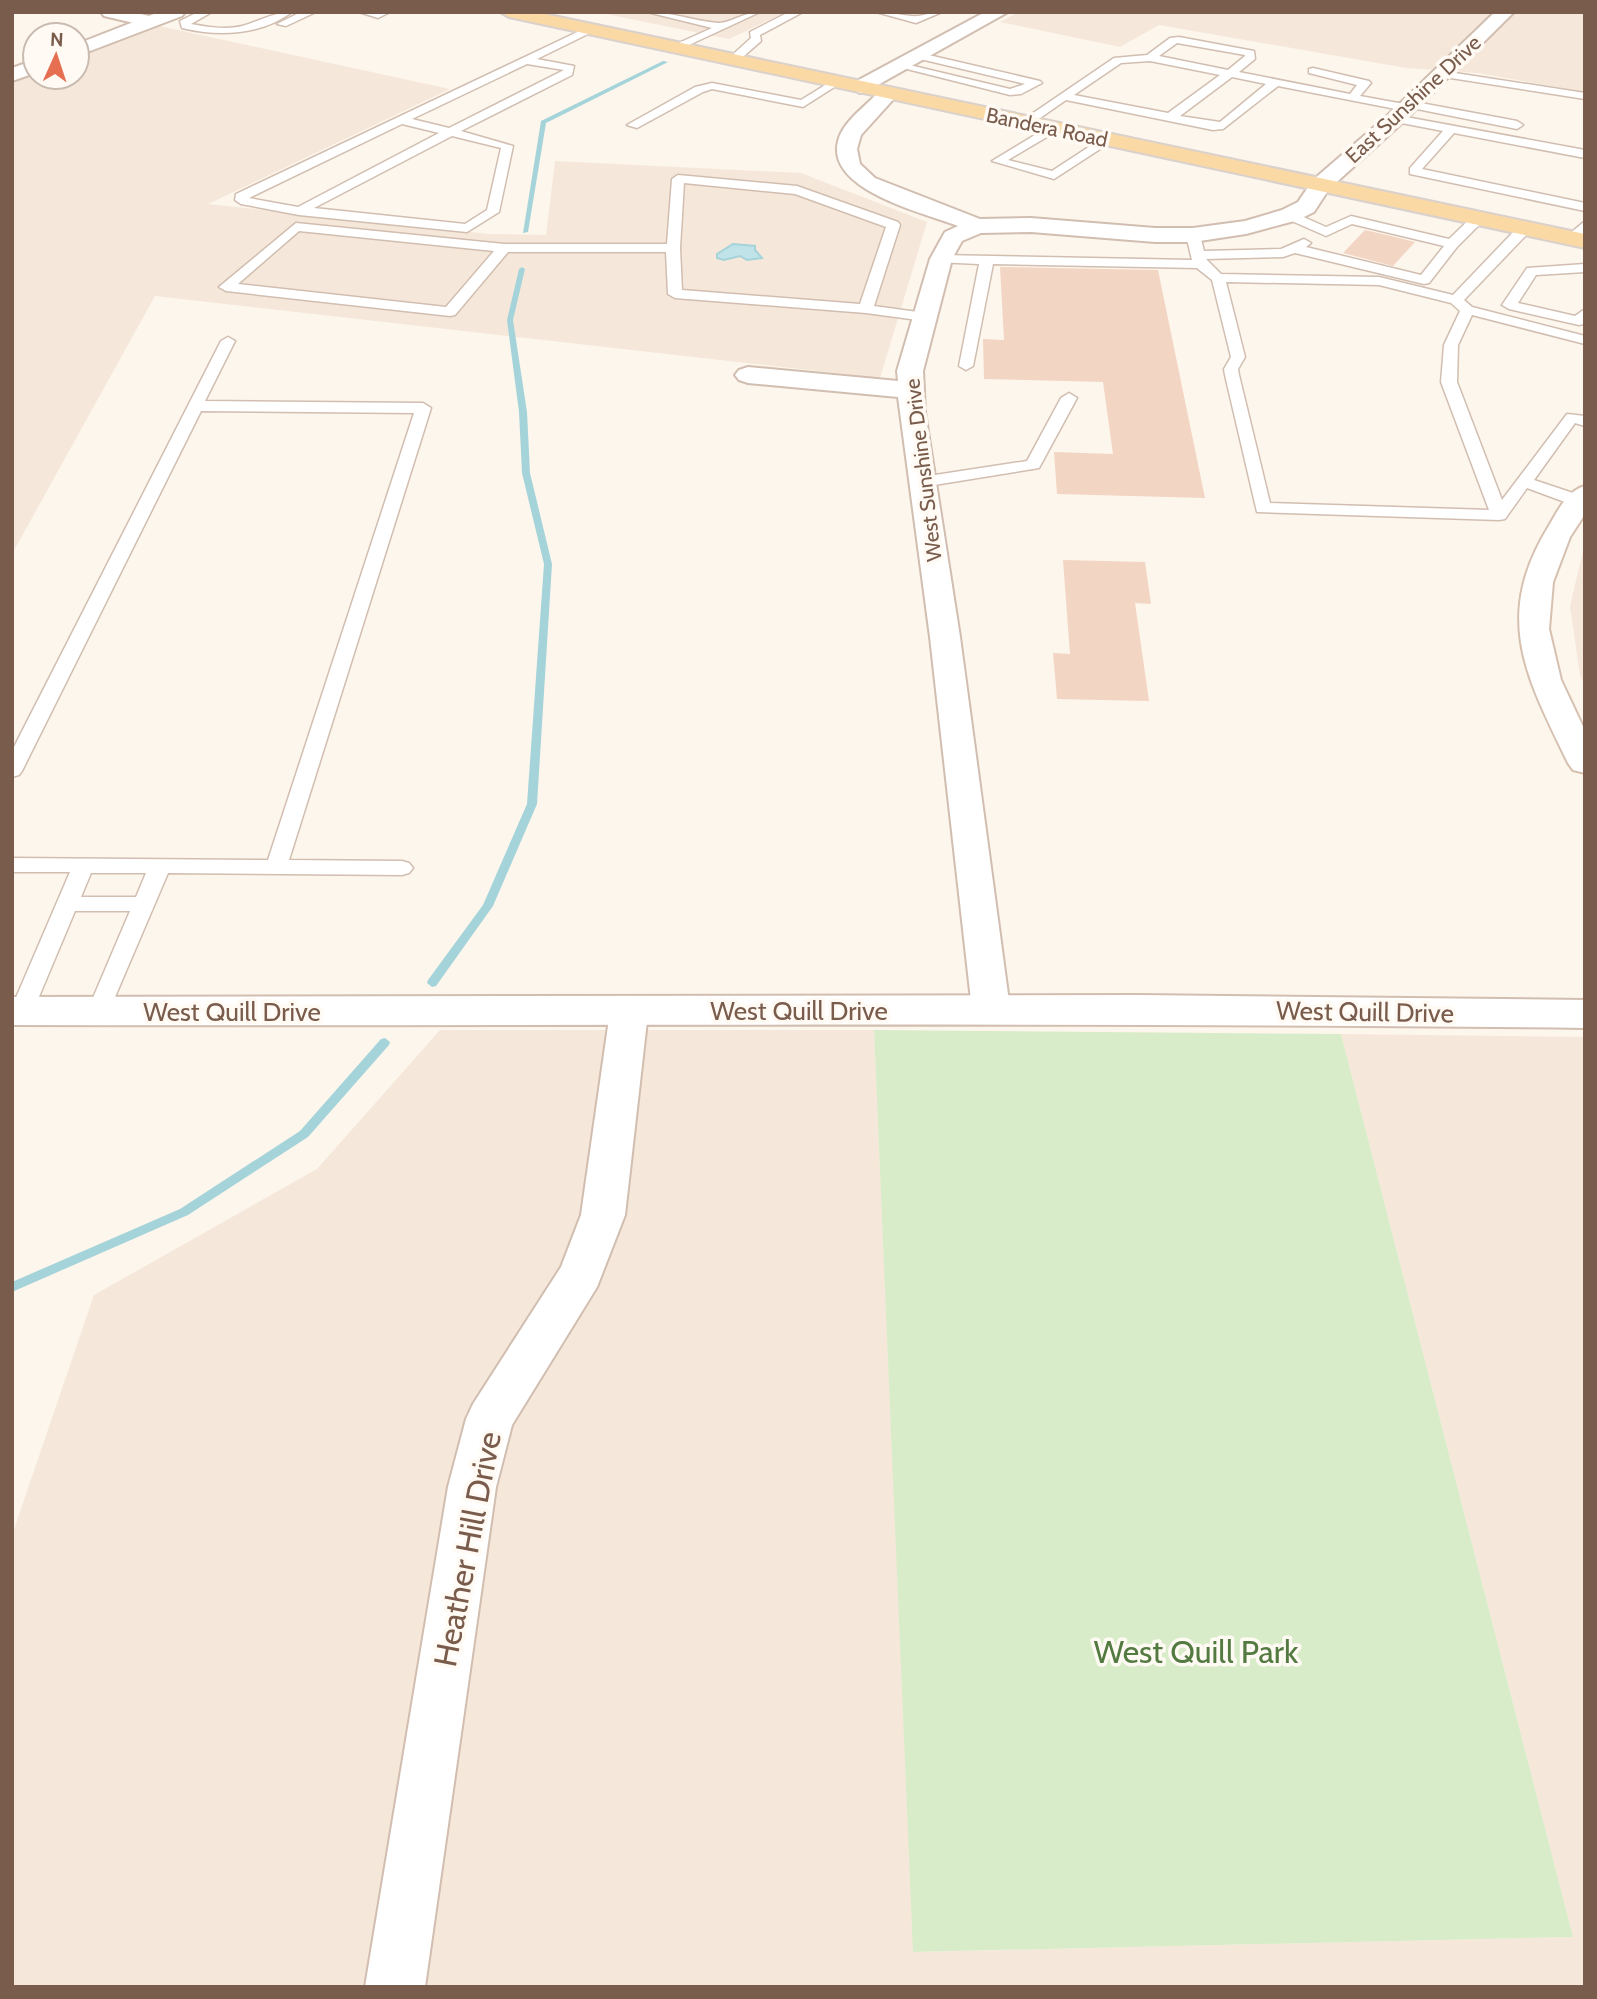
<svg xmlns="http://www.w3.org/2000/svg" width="1597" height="1999" font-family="Cabin,sans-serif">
<rect width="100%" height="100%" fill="#fdf6ec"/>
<g fill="#f5e8da">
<path d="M596,12h190l-57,27z"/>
<path d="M1019,12h566v80l-108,-19 -71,-5 -247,-43 -39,22 -120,-25z"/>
<path d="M155,25l295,64 -242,115 282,30 56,1 9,-74 246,12 126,49 -47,156 -725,-82 -143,258v-473l23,-9v5h42v-21z"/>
<path d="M1585,543v142l-5,-9 -10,-70z"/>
<path d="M440,1030h434l40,922 659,-15 -232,-903 244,3v950h-1573v-452l82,-240 223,-126z"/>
</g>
<path fill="#d8ecc9" d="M874,1030l467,4 232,903 -660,15z"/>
<path fill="#bfe3e8" stroke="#a5d3da" stroke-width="2" d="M733,244l22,2v4l7,8 -15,2 -7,-4 -16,4 -7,-2v-4z"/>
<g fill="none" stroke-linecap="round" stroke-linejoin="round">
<g fill="#a5d3da" fill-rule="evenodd">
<path d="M663,61l5,1 -122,61 -18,109 -5,1 18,-112z"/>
<path d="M522,267l3,2 -12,51 14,92 3,61 22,91 -15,240 -44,102 -57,80 -4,1 -5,-4 1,-3 55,-75 44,-101 17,-240 -22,-91 -3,-61 -12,-92 12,-51z"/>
<path d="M385,1038l5,4 -1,3 -81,92 -120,78 -176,77v-10l168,-73 120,-78 81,-92z"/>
</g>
</g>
<g fill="#f3d5c3">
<path d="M1365,230l26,6 24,6 -22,24 -50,-13z"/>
<path d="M1000,267l158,3 47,228 -148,-4 -3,-42 59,2 -10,-72 -119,-3 -1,-40 21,1z"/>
<path d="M1063,560l82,2 6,42 -16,-1 14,98 -92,-2 -4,-46 17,1z"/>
</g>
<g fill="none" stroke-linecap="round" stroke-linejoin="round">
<defs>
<g id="service">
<path d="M198,12h14l-21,12c17,3 34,6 51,2 18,-5 32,-14 50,-14 -31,23 -73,25 -110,16l-2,-7z"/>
<path d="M301,12h15l-30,14 -9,-2z"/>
<path d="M359,12h31l-12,6z"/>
<path d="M647,12c25,0 47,9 71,11 11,1 26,-11 42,-11l-84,39 -4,-1v-4l40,-18z"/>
<path d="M789,12h14l-43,23 1,6 -24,21h-8v-4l22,-20 -1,-6z"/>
<path d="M876,12c13,0 24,3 36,4 9,1 20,-4 30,-4l-26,11z"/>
<path d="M590,26l5,3 -1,2 -57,28 37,7 -2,9 -111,56 52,15 -14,66 -32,20 -168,-17 -58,-11 -6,-4 1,-6zM527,64l37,6 -115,58 -37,-9zM402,124l37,9 -141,74 -49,-9zM452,136l49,12 -14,62 -22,14 -151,-16z"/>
<path d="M1179,37l75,14 1,8 -16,13 111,22 7,-9 -48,-12v-4l4,-1 56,13 2,2 -11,13 44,8 6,-3 107,20 6,4 -6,4 -105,-21 -6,3 -128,-25 -55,43 -10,1 -147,-30 -36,25 -10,-3 94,-64 33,-3 23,-17zM1177,43l68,12v1l-17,14 -69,-14zM1150,61l70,14 -52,38 -94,-18 47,-32zM1232,77l34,7 -46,38 -40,-6z"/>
<path d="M920,53l120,28 2,2 -21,11 -11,1 -115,-29 6,-3 109,26 15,-5 -109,-26 -1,-2z"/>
<path d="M1442,71l143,22v6l-147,-23 -2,-2z"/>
<path d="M835,79l6,3 -2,2 -36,23 -91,-18 -9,3 -66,36 -10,-3 68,-38 17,-4 89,17z"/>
<path d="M1395,115l190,35v8l-131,-25 -32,36 163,34v8l-175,-37v-6l33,-37 -52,-10v-4z"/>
<path d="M1053,124l4,1v6l-49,29 44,11 52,-34 10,3 -60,39 -62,-18z"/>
<path d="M678,175l119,11 101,36 2,3 -26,81 51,7 7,4 -7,4 -59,-8 -191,-15 -7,-4 -2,-42h-158l-53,63 -5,1 -224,-25 -7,-4 77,-64 208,21h163l5,-65zM684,183l111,11 91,33 -26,77 -178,-14 -2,-42zM299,231l195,20 -48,56 -208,-23z"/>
<path d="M1290,211l36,16 25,-11 98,23 25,-24 5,-1 7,4 -29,29 -28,36 -5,1 -129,-31 -12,4 -77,2 15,15 158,3 74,18 67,-70h10v6l-66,69 8,7 113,29v8l-113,-29 -14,30 -1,37 45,118 65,-86 18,2v10l-10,-3 -41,57 51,17v8h-12l-46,-17 -22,31 -6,1 -242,-8 -32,-137 -1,-6 7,-12 -19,-77 -15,-12 -204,-4 -20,102 -7,4 -7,-4 20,-102 -43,-2v-6l5,-1 251,5 -6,-25 7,-4 7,4 4,16 77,-2 23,-10 7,4 -5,4 115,28 23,-29 -92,-22 -26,12 -41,-18 -1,-3zM1226,282l153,3 72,18 9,8 -16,34 -3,37 48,128 -219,-7 -31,-128 -1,-6 7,-12z"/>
<path d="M1585,221v12l-8,9h-10v-6z"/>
<path d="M1585,264v8l-49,3 -18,28 57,13 10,-7 -1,15 -5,1 -70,-16 -7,-4 25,-37z"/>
<path d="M228,337l7,4 -30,60 218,2 8,5 -142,452 113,1 7,2 4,5 -4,5 -7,2 -234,-2 -62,145 -8,2 -8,-2 -3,-6 43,-101h-55l-42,100 -3,6 -8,2 -8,-2 -2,-10 58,-135h-58v-14l256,2 146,-447 -213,-2 -179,360 -3,4 -7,2v-26l209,-410zM91,873h55l-10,24h-55z"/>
<path d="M1069,393l8,5 -38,70 -117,19 -8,-5 8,-5 105,-16 34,-63z"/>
</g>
<g id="minor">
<path d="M101,12h32l24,6 3,4 -9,5 -47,-11z"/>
<path d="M985,12h23l-141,79 -7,2 -10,-6 3,-4z"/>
<path d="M1495,12h19l-112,111 -73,66 -15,23 -16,8 -52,14 -53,8h-38l-124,-10 -50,1 -19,8 -10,18 -29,112 2,41 35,225 50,372 -5,10 -14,4 -14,-4 -5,-10 -42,-372 -32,-240 -150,-14 -9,-3 -4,-5 4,-5 9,-3 150,14 -1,-10 33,-112 15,-27 13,-6c-36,-14 -143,-38 -117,-93 8,-16 29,-31 41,-44l7,-2 10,6 -38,42 -4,14 3,15 15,14 105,41 51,-1 124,10h38l52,-7 37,-11 16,-8 15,-22 75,-65z"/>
<path d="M629,998l14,4 5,10 -23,203 -28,72 -85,138 -16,62 -71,500h-60l83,-500 18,-68 7,-15 88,-137 20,-52 29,-203 5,-10z"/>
</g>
<g id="tertiary">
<path d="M159,12h26l-3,4 -105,40v-12z"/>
<path d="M35,60v13l-23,8v-13z"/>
<path d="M1138,995l447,5v28c-524,-6 -1049,-2 -1573,-3v-28z"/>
</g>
<path id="secondary" d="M1585,486v28l-15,23 -17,45 -4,47 12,51 24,51v42l-12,-3 -5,-7c-42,-87 -76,-146 -18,-239 8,-14 18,-34 35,-38z"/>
<path id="primary" d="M500,12h35l1050,222v14l-1076,-231z"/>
</defs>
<use href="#service" stroke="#d1beb0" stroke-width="3"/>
<use href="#minor" stroke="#d1beb0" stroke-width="4"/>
<use href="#tertiary" stroke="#d1beb0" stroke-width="4"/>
<use href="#secondary" stroke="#d6c0b0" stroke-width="4"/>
<use href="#primary" stroke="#dad1cd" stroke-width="4"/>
<use href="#service" fill="#fff" fill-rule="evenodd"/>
<use href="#minor" fill="#fff" fill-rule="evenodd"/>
<use href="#tertiary" fill="#fff" fill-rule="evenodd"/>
<use href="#secondary" fill="#fff" fill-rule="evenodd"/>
<use href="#primary" fill="#fbd9a5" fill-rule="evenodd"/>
</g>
<g text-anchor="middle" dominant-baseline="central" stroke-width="7" stroke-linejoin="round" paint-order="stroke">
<g font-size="21" fill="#7a5c4d" stroke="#fffaf3">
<text transform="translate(1413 99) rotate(-43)">East Sunshine Drive</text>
<text transform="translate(1047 127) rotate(12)">Bandera Road</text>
<text transform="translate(923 470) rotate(-97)">West Sunshine Drive</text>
</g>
<g font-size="26" fill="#7a5c4d" stroke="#fffaf3">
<text x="799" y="1011">West Quill Drive</text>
<text x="232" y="1012">West Quill Drive</text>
<text transform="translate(1365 1012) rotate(1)">West Quill Drive</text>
</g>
<g font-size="32" fill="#7a5c4d" stroke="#fffaf3">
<text transform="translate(467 1549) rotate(-79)">Heather Hill Drive</text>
</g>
<g font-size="32" fill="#537a41" stroke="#fffaf3">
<text x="1196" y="1651">West Quill Park</text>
</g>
</g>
<rect width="1597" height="1999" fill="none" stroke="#7a5c4d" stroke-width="28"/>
<g transform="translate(56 56) rotate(3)"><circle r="33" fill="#fffaf3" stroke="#cabbb1" stroke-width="2"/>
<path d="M0-5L12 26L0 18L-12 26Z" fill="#e76f51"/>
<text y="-10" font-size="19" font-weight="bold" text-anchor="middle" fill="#7a5c4d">N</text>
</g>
</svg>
